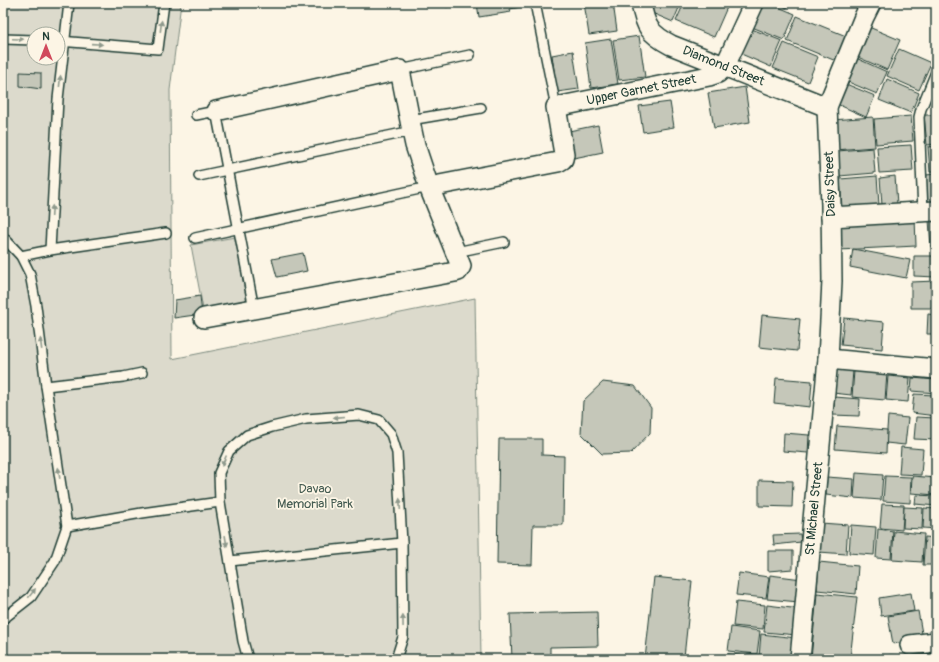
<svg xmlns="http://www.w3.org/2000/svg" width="939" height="662" font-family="Pangolin,sans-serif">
<rect width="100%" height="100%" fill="#fcf5e5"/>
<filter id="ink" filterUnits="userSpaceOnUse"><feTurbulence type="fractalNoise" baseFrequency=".025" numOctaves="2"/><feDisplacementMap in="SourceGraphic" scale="8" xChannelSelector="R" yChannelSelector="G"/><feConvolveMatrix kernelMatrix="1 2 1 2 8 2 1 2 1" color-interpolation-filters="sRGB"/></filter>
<g filter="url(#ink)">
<g fill="#dcdacc" stroke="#7e8c80" fill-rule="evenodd">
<path d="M3,3h178l-11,87 2,269 303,-61 6,361h-478zM34,34h24v24h-24z"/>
<path d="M235,237l12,64 -44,8 -12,-64z"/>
</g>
<g fill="#c5c7b9" stroke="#1f3d34">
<path d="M445,3h25l-24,4z"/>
<path d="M477,3h49l1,3 -17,3 1,3 -32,5z"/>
<path d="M584,3h29l4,28 -28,4z"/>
<path d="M651,3h30l-8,19 -21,-9z"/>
<path d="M684,3h40l4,2 -14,32 -38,-16z"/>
<path d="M762,3h7l26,11 -11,26 -32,-13z"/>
<path d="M776,3h13l-2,5z"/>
<path d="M797,16l49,20 -10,25 -49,-20z"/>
<path d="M864,25l36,15 -13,30 -36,-16z"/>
<path d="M749,28l33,13 -11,26 -32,-14z"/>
<path d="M639,36l6,41 -26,3 -6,-40z"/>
<path d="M611,39l7,45 -27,4 -6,-45z"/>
<path d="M784,43l34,14 -10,25 -35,-14z"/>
<path d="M899,49l32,14 -12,27 -32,-14z"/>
<path d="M573,51l6,38 -22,3 -5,-37z"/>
<path d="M856,58l31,14 -10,22 -31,-13z"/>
<path d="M20,72l21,1v16l-21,-3z"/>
<path d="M887,79l32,14 -8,20 -32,-13z"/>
<path d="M846,84l29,12 -9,21 -29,-13z"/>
<path d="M936,85v17l-6,-2z"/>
<path d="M745,87l5,35 -36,6 -6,-35z"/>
<path d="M670,102l4,25 -31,5 -4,-26z"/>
<path d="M924,115h12v29l-9,1z"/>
<path d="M911,116l2,25 -37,3 -2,-25z"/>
<path d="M873,117l2,30 -40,3 -3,-30z"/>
<path d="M598,125l5,27 -29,6 -5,-27z"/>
<path d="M911,145l2,26 -34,2 -2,-26z"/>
<path d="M936,146v26h-6l-2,-25z"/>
<path d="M873,148l2,25 -36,3 -1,-25z"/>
<path d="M936,174v30l-8,1 -2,-30z"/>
<path d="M877,176l2,29 -37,3 -2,-29z"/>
<path d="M895,176l2,28 -15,1 -2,-27z"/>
<path d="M915,218l1,28 -77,4 -1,-29z"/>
<path d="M929,220h7v27h-5z"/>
<path d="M853,249l57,11 -4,18 -56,-11z"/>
<path d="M303,253l4,18 -30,6 -5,-18z"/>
<path d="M914,256h22v21l-22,-1z"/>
<path d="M936,281v27h-25v-26z"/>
<path d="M200,296l2,18 -28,4 1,-18z"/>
<path d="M928,314l8,1v19h-9z"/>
<path d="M762,315l38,4 -3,32 -38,-4z"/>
<path d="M844,318l40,4 -2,27 -41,-4z"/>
<path d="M835,369l18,2 -2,24 -18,-2z"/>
<path d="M854,371l33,2 -2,27 -33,-3z"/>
<path d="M888,376l22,2 -2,24 -22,-2z"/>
<path d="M776,378l36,3 -2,26 -36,-4z"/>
<path d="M912,378l24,2v13l-25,-2z"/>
<path d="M603,382l32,4 16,22 -1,25 -19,20 -29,1 -21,-21 2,-32z"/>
<path d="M914,394l22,1v21l-24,-3z"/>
<path d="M835,397l25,2 -1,17 -26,-1z"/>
<path d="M888,416l20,2 -3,27 -19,-2z"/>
<path d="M916,417l20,1v22l-22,-1z"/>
<path d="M837,426l50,4 -1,23 -51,-4z"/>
<path d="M784,433l25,2 -1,18 -25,-2z"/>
<path d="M499,439h43v16l22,1 -1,69h-30l-1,40 -35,-1z"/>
<path d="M901,447l22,2 -2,26 -22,-1z"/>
<path d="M856,473l27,2 -2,25 -27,-2z"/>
<path d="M885,476l26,1 -1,26 -27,-2z"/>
<path d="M912,476l24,2v17l-25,-2z"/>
<path d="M827,477l27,2 -1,19 -27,-3z"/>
<path d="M759,480l34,1 -1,26 -33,-1z"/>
<path d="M916,495l20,1v10l-21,-2z"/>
<path d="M882,504l22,1 -2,25 -22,-2z"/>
<path d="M904,507l19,1 -1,21 -19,-1z"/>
<path d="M924,508l12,1v20l-13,-1z"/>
<path d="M821,523l27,2 -2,29 -27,-2z"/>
<path d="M851,525l25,2 -2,28 -25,-2z"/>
<path d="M878,529l15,2 -2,28 -15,-1z"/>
<path d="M894,531l30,3 -2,28 -30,-2z"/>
<path d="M800,534l1,8 -27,3 -1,-10z"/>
<path d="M925,537l11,1v27h-13z"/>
<path d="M768,551h25v18l-25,2z"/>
<path d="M819,562l39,4 -2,28 -39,-4z"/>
<path d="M739,573l30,4 -3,21 -30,-3z"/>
<path d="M770,575l32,4 -3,23 -32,-3z"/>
<path d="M654,577l38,4 -8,76 19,2h-58z"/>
<path d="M817,593l40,4 -7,62h-39z"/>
<path d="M911,593l3,18 -33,5 -2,-18z"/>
<path d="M736,602l29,3 -2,24 -30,-3z"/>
<path d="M767,605l33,4 -3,26 -33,-3z"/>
<path d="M918,611l5,28 -30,5 -5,-28z"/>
<path d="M597,612l1,34 -48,1v12h-38l-2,-45z"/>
<path d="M731,627l29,4 -3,23 -29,-3z"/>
<path d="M761,634l36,4 -2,21h-15l-21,-2z"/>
<path d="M909,653l27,2v4h-28z"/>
<path d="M728,654l30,3v2h-30z"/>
<path d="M889,655l17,1v3h-17z"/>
</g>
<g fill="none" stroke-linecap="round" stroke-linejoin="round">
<defs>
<g id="service">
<path d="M535,3l21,104"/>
<path d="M3,39l31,1"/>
<path d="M59,41l99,8 6,-46"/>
<path d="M400,70l70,-15"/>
<path d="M196,115l20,-4 38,198"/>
<path d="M410,120l71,-12"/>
<path d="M199,176l213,-45"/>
<path d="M923,212l-4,-95 2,-8 15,-37"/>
<path d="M3,237l18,19 9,18 6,32 10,80 21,140 -12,35 -24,36 -28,22"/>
<path d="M195,238l234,-51"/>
<path d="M50,250l8,-151 11,-96"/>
<path d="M456,252l48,-10"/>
<path d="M21,256l29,-6 116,-17"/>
<path d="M46,386l77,-9 19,-4"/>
<path d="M67,526l75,-13 78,-11"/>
<path d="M230,561l172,-18"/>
<path d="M248,659l-5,-18 -23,-139 -1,-29 10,-22 18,-16 25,-8 34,-8 53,-4 20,5 12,14 6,19 5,90 1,94 -7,22"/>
</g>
<g id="minor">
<path id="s1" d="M641,3c4,24 9,31 30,42l156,62"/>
<path id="s2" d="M429,187l129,-25 5,-3 1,-5 -8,-47 153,-31 9,-3 7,-7 29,-63"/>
<path d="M831,217l105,-6"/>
<path d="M204,318l251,-46 3,-1 3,-5 -32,-79 -14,-42 -3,-14 -12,-61 -184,41"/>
<path d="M828,359l108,10"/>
<path d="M910,645l26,-3"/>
<path id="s3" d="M800,659l28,-300 4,-78 -1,-76 -4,-98 37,-90 7,-14"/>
</g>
</defs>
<use href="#service" stroke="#1f3d34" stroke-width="12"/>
<use href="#minor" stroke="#1f3d34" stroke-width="22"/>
<use href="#service" stroke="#fcf5e5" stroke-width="9"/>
<use href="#minor" stroke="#fcf5e5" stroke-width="19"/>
</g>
<defs><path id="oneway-solid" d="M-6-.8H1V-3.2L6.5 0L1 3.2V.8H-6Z"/></defs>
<g fill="#8e998c">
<use href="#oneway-solid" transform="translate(161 26) rotate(-83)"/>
<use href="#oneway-solid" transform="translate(18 39) rotate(2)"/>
<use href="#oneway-solid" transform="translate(97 44) rotate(4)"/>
<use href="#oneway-solid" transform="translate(60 81) rotate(-84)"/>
<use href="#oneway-solid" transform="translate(52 211) rotate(-87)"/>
<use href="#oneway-solid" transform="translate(41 344) rotate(-97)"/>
<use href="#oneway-solid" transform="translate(339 417) rotate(175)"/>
<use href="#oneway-solid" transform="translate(224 461) rotate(113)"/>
<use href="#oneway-solid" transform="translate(59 473) rotate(-98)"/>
<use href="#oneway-solid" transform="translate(400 504) rotate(-93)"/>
<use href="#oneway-solid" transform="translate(226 541) rotate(81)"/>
<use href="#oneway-solid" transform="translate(32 593) rotate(-52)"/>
<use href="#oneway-solid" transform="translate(403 621) rotate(-91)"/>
</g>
</g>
<g text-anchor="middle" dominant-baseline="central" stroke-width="3.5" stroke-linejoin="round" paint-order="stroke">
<g font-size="13" fill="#1f3d34" stroke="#fcf5e5">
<text stroke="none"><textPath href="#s1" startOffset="111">Diamond Street</textPath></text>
<text stroke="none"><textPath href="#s2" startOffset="277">Upper Garnet Street</textPath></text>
<text transform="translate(830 184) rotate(-92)">Daisy Street</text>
<text stroke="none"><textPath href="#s3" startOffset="151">St Michael Street</textPath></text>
</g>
<g font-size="13" fill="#455c52" stroke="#fcf5e5">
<text x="315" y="489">Davao<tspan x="315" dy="15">Memorial Park</tspan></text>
</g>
</g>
<rect width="939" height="662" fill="none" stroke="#fcf5e5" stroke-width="16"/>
<rect x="8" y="8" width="923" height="646" fill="none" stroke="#1f3d34" stroke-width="1.5" filter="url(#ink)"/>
<g transform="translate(46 46)"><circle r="19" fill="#fcf5e5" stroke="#a4ab9e"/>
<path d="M0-3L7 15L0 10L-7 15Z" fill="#d1495b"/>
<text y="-6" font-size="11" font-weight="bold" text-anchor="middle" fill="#1f3d34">N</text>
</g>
</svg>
